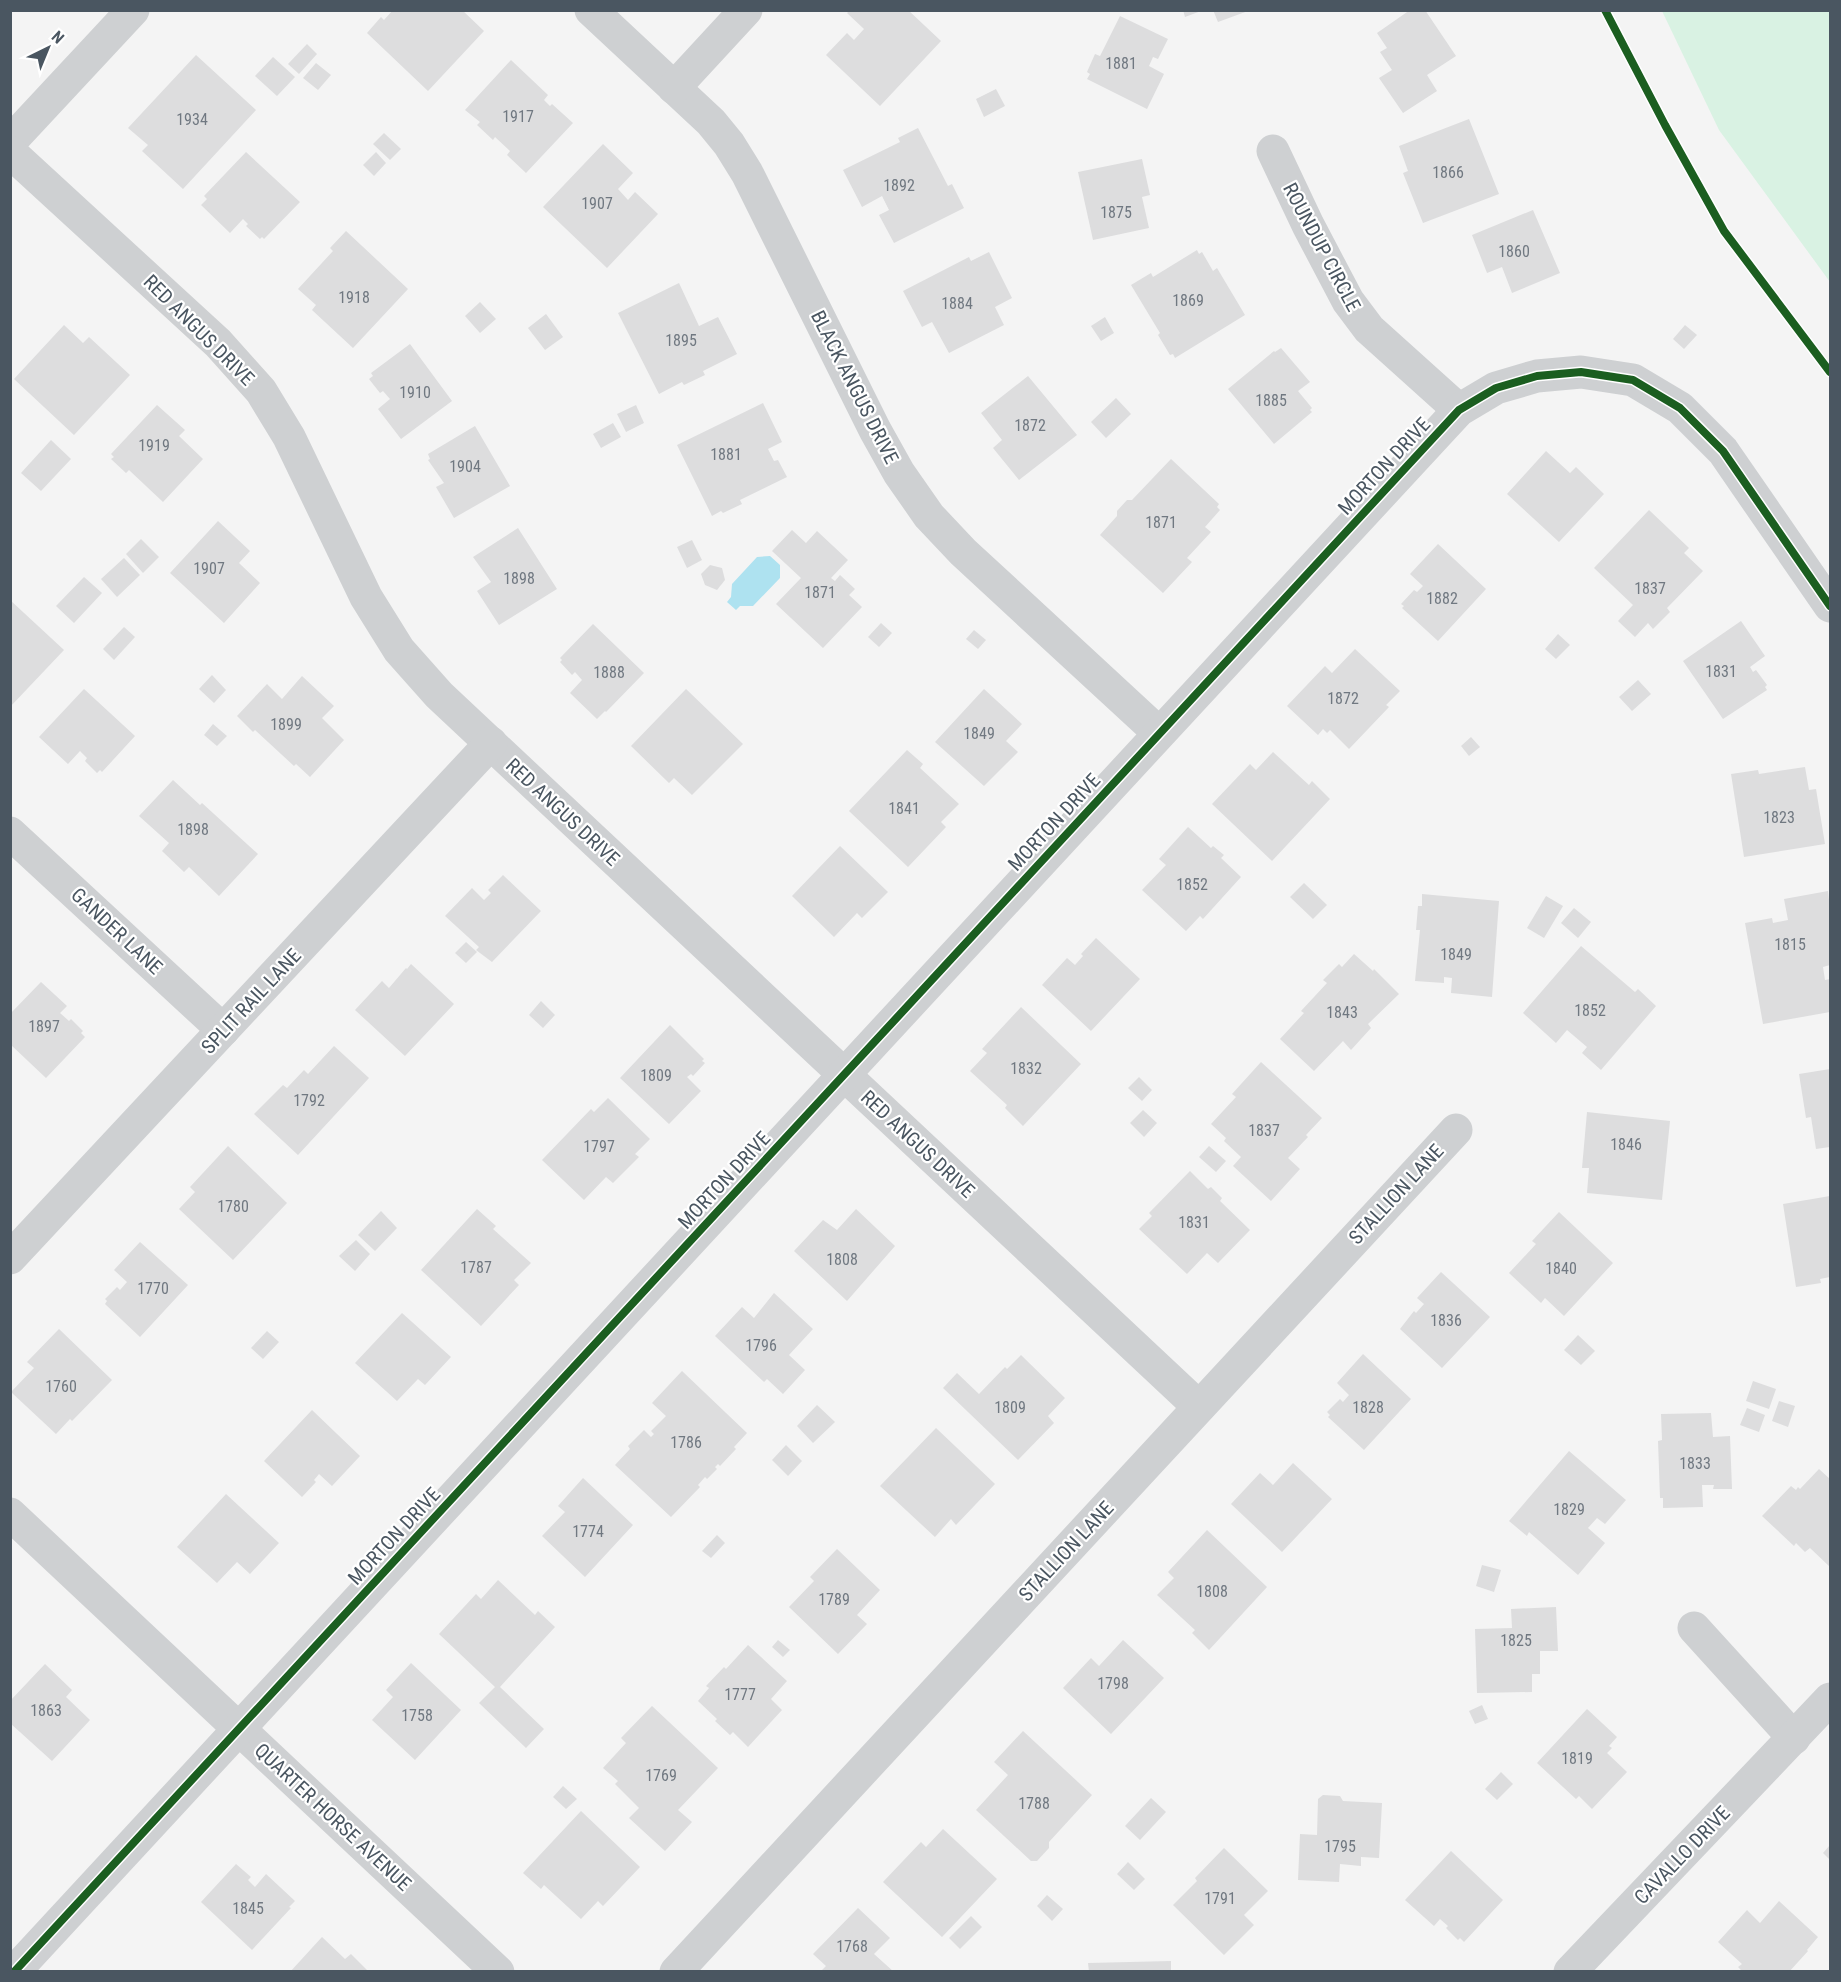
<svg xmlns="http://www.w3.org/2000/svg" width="1841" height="1982" font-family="'Roboto Condensed',sans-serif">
<rect width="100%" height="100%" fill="#f4f4f4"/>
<path fill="#d9f2e3" d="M1662,11h168v271l-111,-152z"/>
<path fill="#aee2f0" d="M770,556l10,9v13l-27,28h-13l-4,4 -9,-8 4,-5 1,-13 25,-27z"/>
<g fill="#ddddde">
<path d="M393,10h69l22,21 -56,60 -61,-58 14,-16 3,3z"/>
<path d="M850,10h58l33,31 -61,65 -54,-51 21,-22 7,7 10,-11 -17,-16z"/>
<path d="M1183,10h18v1l-16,6z"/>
<path d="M1213,10h35v1l-30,11z"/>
<path d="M1410,10h15l31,46 -29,19 10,16 -34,22 -24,-35 13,-8 -12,-18 7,-4 -10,-15z"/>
<path d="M1120,16l48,23 -10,20 -5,-2 -4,9 15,8 -17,35 -60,-30 3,-5 -3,-2 8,-18 5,2z"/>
<path d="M307,44l10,10 -18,20 -11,-10z"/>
<path d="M196,55l60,55 -73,79 -41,-38 6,-6 -20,-17z"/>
<path d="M273,57l22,20 -18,19 -22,-20z"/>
<path d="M511,60l37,35 -4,5 6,6 2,-2 21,19 -47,50 -19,-18 3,-4 -15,-14 -2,3 -16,-15 3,-3 -15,-12z"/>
<path d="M316,63l15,12 -13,15 -15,-12z"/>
<path d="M996,89l9,17 -21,11 -8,-18z"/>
<path d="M1469,119l30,75 -76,29 -20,-50 5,-2 -9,-25z"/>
<path d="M918,128l30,58 4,-2 12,24 -70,35 -15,-28 10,-5 -7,-14 -20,11 -19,-37 57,-28 -2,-4z"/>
<path d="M384,133l17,16 -11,11 -17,-16z"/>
<path d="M603,144l30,29 -15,16 10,11 7,-8 23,22 -51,54 -64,-61z"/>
<path d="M246,152l54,50 -36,37 -2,-2 -2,2 -14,-13 2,-2 -5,-5 -13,14 -29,-28 6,-6 -3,-3z"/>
<path d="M376,152l10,11 -12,13 -11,-11z"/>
<path d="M1142,159l8,36 -8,2 7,31 -56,12 -15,-68z"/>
<path d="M1533,210l27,63 -48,20 -10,-26 -15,6 -15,-38z"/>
<path d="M346,231l62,58 -55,59 -41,-38 4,-5 -18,-16 35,-38 -3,-3z"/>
<path d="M1197,250l2,4 3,-2 11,19 4,-3 28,47 -70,43 -2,-4 -3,1 -12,-20 2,-2 -29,-48 20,-12 2,4z"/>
<path d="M989,252l23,46 -17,9 9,18 -55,28 -17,-31 -10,5 -19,-36 66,-34 2,4z"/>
<path d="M679,283l20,43 19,-9 19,37 -34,17 2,4 -21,10 -2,-3 -23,12 -41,-81z"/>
<path d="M480,302l16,17 -16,14 -15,-17z"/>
<path d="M546,314l17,23 -18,13 -17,-22z"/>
<path d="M1105,317l9,16 -13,8 -10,-15z"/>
<path d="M64,325l19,18 6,-6 41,38 -56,60 -60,-56z"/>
<path d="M1685,325l12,10 -13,14 -11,-10z"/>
<path d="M410,344l42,57 -51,38 -23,-30 12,-10 -7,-8 -3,2 -11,-14 4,-3 -2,-3z"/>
<path d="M1281,348l29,34 -12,9 14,17 -2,2 2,2 -38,32 -46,-55 46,-38 1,1z"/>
<path d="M1028,376l49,59 -58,45 -26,-32 9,-8 -21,-27z"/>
<path d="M1116,398l15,16 -25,24 -15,-16z"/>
<path d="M763,403l19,39 -14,7 6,12 4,-1 9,17 -47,23 2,4 -19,9 -2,-2 -9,5 -35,-71z"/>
<path d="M157,405l28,25 -6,6 24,23 -40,43 -34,-32 -3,3 -15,-14 3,-2 -3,-3z"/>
<path d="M636,405l8,18 -18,9 -9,-18z"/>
<path d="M613,423l8,14 -20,11 -8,-14z"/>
<path d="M475,426l35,60 -56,32 -18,-31 8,-4 -16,-23 2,-1 -2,-5z"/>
<path d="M51,440l20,19 -30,32 -20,-18z"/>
<path d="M1546,451l24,22 6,-6 28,27 -45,48 -52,-48z"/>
<path d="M1171,459l48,45 -2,3 3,3 -15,17 6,5 -24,26 5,4 -29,31 -63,-58 17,-19v-5l10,-11h5z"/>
<path d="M1649,510l40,38 -5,5 19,18 -36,37 3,4 -17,17 -5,-6 -13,14 -17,-16 15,-16 -39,-37z"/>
<path d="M218,521l32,30 -11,12 21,20 -36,40 -54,-50z"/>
<path d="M518,528l39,61 -58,36 -22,-34 14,-9 -18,-25z"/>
<path d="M792,530l14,13 11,-12 31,29 -17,18 4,3 5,-6 15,14 -6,6 13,12 -39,41 -47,-44 25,-26 -29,-27z"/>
<path d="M141,539l18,18 -16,16 -17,-19z"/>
<path d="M692,540l10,20 -15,8 -10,-21z"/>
<path d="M1438,544l48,45 -48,52 -36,-33 2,-2 -3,-2 13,-14 3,2 6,-6 -13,-12z"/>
<path d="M124,558l16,17 -23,22 -16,-18z"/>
<path d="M710,565l12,3 3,12 -8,10 -12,-5 -4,-11z"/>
<path d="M84,577l18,16 -28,30 -18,-17z"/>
<path d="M10,600l54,50 -54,57z"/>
<path d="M1741,621l24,35 -15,11 3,5 3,-2 11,15 -2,2 2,3 -44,29 -40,-58z"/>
<path d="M881,623l11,10 -13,14 -11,-10z"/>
<path d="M593,624l51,49 -38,39 -1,-1 -8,8 -27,-26 12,-13 -7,-8 -3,3 -12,-13 2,-2 -2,-2z"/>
<path d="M124,627l11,10 -21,23 -11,-11z"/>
<path d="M974,630l12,10 -8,9 -12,-10z"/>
<path d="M1558,634l12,11 -14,14 -11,-10z"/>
<path d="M1355,649l45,42 -14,14 3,2 -40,42 -19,-19 -3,3 -4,-4 -5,6 -31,-29 38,-40 7,7z"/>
<path d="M212,675l14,15 -12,13 -15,-14z"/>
<path d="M302,676l32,30 -12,12 22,22 -34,37 -14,-13 -2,2 -39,-36 -2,2 -16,-16 30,-32 15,15z"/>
<path d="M1638,680l13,14 -19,17 -13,-14z"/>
<path d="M84,689l51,47 -33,36 -2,-2 -3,3 -12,-12 2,-3 -7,-7 -12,13 -29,-27z"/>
<path d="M686,689l57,55 -51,51 -18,-17 -5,5 -38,-37z"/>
<path d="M984,689l38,35 -16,17 12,11 -34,34 -49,-44z"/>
<path d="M213,724l14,12 -10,10 -13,-11z"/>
<path d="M1471,737l9,10 -11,9 -8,-10z"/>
<path d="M907,750l16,14 -3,4 39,36 -18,18 5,5 -38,40 -59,-56z"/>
<path d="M1273,752l36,33 3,-4 18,18 -58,62 -60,-57 38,-40 6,6z"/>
<path d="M1805,767l4,23 7,-1 9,55 -81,13 -13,-83 27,-4 1,4z"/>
<path d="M173,780l27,25 2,-2 56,51 -39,42 -30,-29 -5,5 -22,-21 7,-8 -30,-27z"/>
<path d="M1188,827l23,21 2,-2 11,9 -3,3 20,19 -38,42 -3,-3 -14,15 -44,-41 24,-25 -7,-6z"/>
<path d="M840,846l48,46 -26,26 -5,-5 -23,24 -42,-41z"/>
<path d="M503,875l38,36 -49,51 -16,-12 3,-3 -34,-31 27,-28 12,12 7,-7 -3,-3z"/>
<path d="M1304,883l23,22 -14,14 -23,-22z"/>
<path d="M1828,891l2,17v57l-7,2 2,13 5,-1v33l-67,12 -18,-101 27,-5 1,5 15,-3 -4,-21z"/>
<path d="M1422,894l77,7 -7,96 -41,-4 1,-15 -8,-1v6l-29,-2 5,-51h-4l2,-24h4z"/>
<path d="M1546,896l17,10 -19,32 -17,-10z"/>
<path d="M1574,908l17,14 -13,16 -17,-15z"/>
<path d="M1096,938l44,41 -49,52 -49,-46 25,-27 8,7 8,-9 -2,-2z"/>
<path d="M466,942l11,10 -11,11 -11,-10z"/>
<path d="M1581,946l54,46 3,-3 18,17 -55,64 -19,-17 5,-6 -20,-17 -11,13 -33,-30z"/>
<path d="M1354,954l19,17 1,-2 25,25 -31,30 3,4 -20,22 -8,-9 -29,30 -34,-32 24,-26 -3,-2 26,-28 -4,-3 16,-16 3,3z"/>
<path d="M411,964l43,40 -49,52 -50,-46 27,-29 7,7 17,-20 1,1z"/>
<path d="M41,982l26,24 -7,7 9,8 2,-2 12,12 -2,2 4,4 -39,41 -36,-34v-30z"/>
<path d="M541,1001l14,14 -12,13 -14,-13z"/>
<path d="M1021,1007l60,57 -58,62 -18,-18 2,-3 -37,-34 17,-18 -5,-4z"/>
<path d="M670,1025l34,34 -2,2 3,2 -12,13 -2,-2 -4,3 14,14 -32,33 -49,-46z"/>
<path d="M334,1046l35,32 -71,77 -44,-41 29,-29 4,3 17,-18 4,4z"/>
<path d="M1261,1062l61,56 -16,17 2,2 -20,21 12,11 -29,32 -38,-35 8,-9 -17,-16 2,-3 -15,-14 25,-27 -4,-3z"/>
<path d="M1830,1069v78l-14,2 -5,-32 -5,1 -7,-44z"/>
<path d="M1139,1077l13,13 -10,11 -14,-13z"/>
<path d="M608,1098l42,41 -15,15 4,3 -26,26 -7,-6 -22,23 -42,-40 49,-51 3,3z"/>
<path d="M1143,1110l14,13 -13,14 -14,-14z"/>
<path d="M1587,1112l83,9 -8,79 -75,-7 2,-25h-7z"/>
<path d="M228,1146l59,57 -54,57 -54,-51 16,-17 -5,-5z"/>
<path d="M1209,1146l17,15 -10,11 -17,-15z"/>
<path d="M1190,1171l18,18 3,-2 11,11 -2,3 30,29 -32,33 -11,-10 -20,21 -48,-45 13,-13 -3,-3z"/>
<path d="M1830,1196v81l-10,2 1,4 -25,4 -13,-83z"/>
<path d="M477,1209l19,17 -3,3 38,34 -17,17 5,5 -38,41 -60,-56z"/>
<path d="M856,1209l39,37 -48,55 -53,-50 29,-31 14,10z"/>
<path d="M381,1211l16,17 -22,23 -17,-16z"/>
<path d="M1559,1212l54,51 -49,53 -19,-18 -4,5 -32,-30 27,-29 -4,-3z"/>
<path d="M356,1240l14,14 -15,17 -16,-15z"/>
<path d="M140,1242l48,43 -48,52 -35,-33 2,-3 -2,-2 12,-12 3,3 7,-8 -13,-12z"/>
<path d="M1441,1272l49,45 -48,51 -42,-39 14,-18 2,2 8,-9 -7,-6z"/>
<path d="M774,1293l39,36 -24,26 16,15 -22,24 -16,-15 -3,3 -49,-46 27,-29 12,11z"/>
<path d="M402,1313l49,44 -26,28 -7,-6 -21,22 -42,-38z"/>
<path d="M59,1329l53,51 -40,41 -2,-2 -14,15 -45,-42 23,-24 -7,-6z"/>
<path d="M267,1331l12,11 -16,17 -12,-11z"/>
<path d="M1578,1335l17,16 -14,14 -17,-15z"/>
<path d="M1363,1354l48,45 -47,51 -36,-33 2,-2 -3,-3 13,-13 3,3 6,-7 -12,-12z"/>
<path d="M1021,1355l44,43 -17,18 6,7 -36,37 -75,-72 14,-15 22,21 26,-27 2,2z"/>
<path d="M682,1371l65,62 -13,14 2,2 -16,17 -2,-2 -3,3 2,2 -10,10 -2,-2 -7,8 2,2 -29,30 -56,-52 15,-16 -2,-3 16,-16 7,7 3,-3 -3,-3 15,-15 -14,-13z"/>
<path d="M1753,1381l23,8 -7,20 -23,-8z"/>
<path d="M1779,1401l16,5 -7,21 -16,-6z"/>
<path d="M817,1405l18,17 -22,21 -16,-17z"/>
<path d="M1747,1408l18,7 -6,17 -19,-7z"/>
<path d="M312,1410l48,46 -28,30 -13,-12 -5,6 2,2 -14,15 -38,-36z"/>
<path d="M1711,1413l2,24 17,-1 2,53h-19l1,-4h-12l1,22 -40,1v-10h-3l-2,-57 4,-1 -1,-26z"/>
<path d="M936,1428l59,56 -39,41 -5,-6 -16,18 -55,-51z"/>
<path d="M786,1445l16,16 -14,15 -16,-16z"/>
<path d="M1569,1451l57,49 -21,24 -8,-6 -9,10 17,15 -27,32 -49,-43 -2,4 -18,-15z"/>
<path d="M1293,1463l39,36 -50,53 -51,-48 29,-31 13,12z"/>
<path d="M1819,1469l11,10v88l-20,-19 -5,4 -9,-9 -2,3 -32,-30 29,-30 5,4 2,-3 2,2z"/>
<path d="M583,1478l50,47 -48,52 -43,-41 23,-24 -7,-6z"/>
<path d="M226,1494l53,49 -29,31 -13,-12 -20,21 -40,-36z"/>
<path d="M1207,1530l60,57 -58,63 -17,-17 3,-3 -38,-35 17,-17 -6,-6z"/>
<path d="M717,1535l8,8 -14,15 -9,-7z"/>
<path d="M837,1549l43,41 -23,25 10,9 -29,30 -49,-47 25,-26 -4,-4z"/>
<path d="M1482,1565l19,5 -7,22 -18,-6z"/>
<path d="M498,1580l37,35 3,-4 17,16 -55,60 44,42 -18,19 -47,-45 16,-16 -56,-53 37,-40 5,5z"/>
<path d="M1556,1607l2,44h-18v23h-8v18l-55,1 -2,-64 37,-1 -1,-19z"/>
<path d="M778,1640l12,10 -7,7 -11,-10z"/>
<path d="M1123,1640l41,38 -53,56 -48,-46 28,-30 8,8z"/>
<path d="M748,1645l39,36 -16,18 11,11 -34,37 -15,-15 -3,3 -15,-14 2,-2 -19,-18 11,-13 -3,-2 18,-19 2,2z"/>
<path d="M411,1663l50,47 -46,50 -43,-40 21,-23 -7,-7z"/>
<path d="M45,1664l27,26 -6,7 24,23 -38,41 -42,-38v-22z"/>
<path d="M1482,1705l6,14 -13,5 -6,-13z"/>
<path d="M652,1706l66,62 -40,42 14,12 -27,29 -36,-33 10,-10 -24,-24 3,-3 -15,-13 23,-25 -5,-5z"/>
<path d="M1587,1709l30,28 -8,9 3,2 -5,5 20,19 -35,37 -13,-13 -3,3 -39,-36z"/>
<path d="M1023,1731l69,64 -43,47v6l-12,13h-6l-55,-51 32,-35 -14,-13z"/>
<path d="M1501,1772l12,12 -16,16 -12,-11z"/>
<path d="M563,1786l14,13 -11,10 -13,-12z"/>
<path d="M1323,1795l17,1 3,5 39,2 -3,55 -18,-1v9l-21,-2 -1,18 -41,-2 2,-46 17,1 1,-36z"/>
<path d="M1151,1798l15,14 -26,28 -15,-14z"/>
<path d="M581,1811l59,56 -37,39 -5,-5 -17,18 -37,-34 -3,4 -18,-16z"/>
<path d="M943,1829l54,50 -55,58 -59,-55 38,-40 5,5z"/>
<path d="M1830,1845v15l-7,-7z"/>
<path d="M1224,1848l44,43 -24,24 10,10 -30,30 -51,-50 24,-24 -2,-3z"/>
<path d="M1451,1851l52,49 -39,42 -4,-4 -2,2 -12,-12 2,-2 -8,-7 -6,7 -29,-26z"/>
<path d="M1128,1862l17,17 -11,11 -17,-16z"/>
<path d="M236,1864l15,13 -3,3 7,7 11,-13 29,27 -6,6 2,1 -39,42 -51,-48z"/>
<path d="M1047,1895l16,14 -11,12 -15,-15z"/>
<path d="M1779,1901l39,36 -11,13 1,1 -19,21h-46l-5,-5 4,-3 -24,-22 29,-32 13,13z"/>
<path d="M858,1908l32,30 -16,16 20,18h-74l6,-6 -13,-12z"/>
<path d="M971,1916l11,11 -22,22 -11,-11z"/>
<path d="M322,1937l23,22 6,-5 18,18h-79z"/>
<path d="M1171,1961v11h-82l-1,-9z"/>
</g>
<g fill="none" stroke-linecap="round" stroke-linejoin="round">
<g stroke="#ced0d2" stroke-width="33">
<path d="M591,10l120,112 18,22 18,29 128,257 24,43 30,43 34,36 196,181"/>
<path d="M674,88l72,-78"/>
<path d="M10,142l123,-132"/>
<path d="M1273,151l35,74 40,76 21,28 90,81"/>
<path d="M10,152l208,191 43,48 28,46 77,160 33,53 40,45 760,712"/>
<path d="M10,833l213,197"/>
<path d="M10,1258l481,-515"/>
<path d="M10,1514l488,458"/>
<path d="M1694,1628l100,110"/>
<path d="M14,1972l1445,-1562 37,-22 41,-12 44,-4 52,8 47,28 43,43 107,155"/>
<path d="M676,1972l780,-842"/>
<path d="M1570,1972l260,-273"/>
</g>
<defs>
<g id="cycleway">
<path d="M1605,10l60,115 59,106 106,141"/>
<path d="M14,1972l1445,-1562 37,-22 41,-12 44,-4 52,8 47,28 43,43 107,155"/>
</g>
</defs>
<use href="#cycleway" stroke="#fff" stroke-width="11"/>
<use href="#cycleway" stroke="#1b5e20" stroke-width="8"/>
</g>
<g text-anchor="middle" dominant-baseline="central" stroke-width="4.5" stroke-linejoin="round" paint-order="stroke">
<g font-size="16" fill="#707881">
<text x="1121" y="63">1881</text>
<text x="518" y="116">1917</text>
<text x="192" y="119">1934</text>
<text x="1448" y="172">1866</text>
<text x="899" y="185">1892</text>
<text x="597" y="203">1907</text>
<text x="1116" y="212">1875</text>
<text x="1514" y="251">1860</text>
<text x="354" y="297">1918</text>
<text x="1188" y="300">1869</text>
<text x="957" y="303">1884</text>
<text x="681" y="340">1895</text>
<text x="415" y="392">1910</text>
<text x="1271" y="400">1885</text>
<text x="1030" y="425">1872</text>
<text x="154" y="445">1919</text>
<text x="726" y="454">1881</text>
<text x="465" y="466">1904</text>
<text x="1161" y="522">1871</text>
<text x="209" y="568">1907</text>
<text x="519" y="578">1898</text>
<text x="1650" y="588">1837</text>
<text x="820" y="592">1871</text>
<text x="1442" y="598">1882</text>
<text x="1721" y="671">1831</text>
<text x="609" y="672">1888</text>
<text x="1343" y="698">1872</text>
<text x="286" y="724">1899</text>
<text x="979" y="733">1849</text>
<text x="904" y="808">1841</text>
<text x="1779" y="817">1823</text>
<text x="193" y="829">1898</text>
<text x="1192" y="884">1852</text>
<text x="1790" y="944">1815</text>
<text x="1456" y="954">1849</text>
<text x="1590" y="1010">1852</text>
<text x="1342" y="1012">1843</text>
<text x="44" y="1026">1897</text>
<text x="1026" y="1068">1832</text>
<text x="656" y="1075">1809</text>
<text x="309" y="1100">1792</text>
<text x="1264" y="1130">1837</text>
<text x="1626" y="1144">1846</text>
<text x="599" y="1146">1797</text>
<text x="233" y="1206">1780</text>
<text x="1194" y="1222">1831</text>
<text x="842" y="1259">1808</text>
<text x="476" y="1267">1787</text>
<text x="1561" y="1268">1840</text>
<text x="153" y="1288">1770</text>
<text x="1446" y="1320">1836</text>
<text x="761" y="1345">1796</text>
<text x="61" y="1386">1760</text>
<text x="1010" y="1407">1809</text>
<text x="1368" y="1407">1828</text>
<text x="686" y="1442">1786</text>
<text x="1695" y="1463">1833</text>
<text x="1569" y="1509">1829</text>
<text x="588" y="1531">1774</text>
<text x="1212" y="1591">1808</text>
<text x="834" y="1599">1789</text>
<text x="1516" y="1640">1825</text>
<text x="1113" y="1683">1798</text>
<text x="740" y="1694">1777</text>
<text x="46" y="1710">1863</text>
<text x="417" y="1715">1758</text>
<text x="1577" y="1758">1819</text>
<text x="661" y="1775">1769</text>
<text x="1034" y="1803">1788</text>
<text x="1340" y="1846">1795</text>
<text x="1220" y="1898">1791</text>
<text x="248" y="1908">1845</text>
<text x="852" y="1946">1768</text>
</g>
<g font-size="20" fill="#4a5661" stroke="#fff">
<text transform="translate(1322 247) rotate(62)">ROUNDUP CIRCLE</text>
<text transform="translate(199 330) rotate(45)">RED ANGUS DRIVE</text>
<text transform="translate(855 387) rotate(63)">BLACK ANGUS DRIVE</text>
<text transform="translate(1384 466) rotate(-47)">MORTON DRIVE</text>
<text transform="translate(563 812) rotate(43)">RED ANGUS DRIVE</text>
<text transform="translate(1054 822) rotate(-47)">MORTON DRIVE</text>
<text transform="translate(117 931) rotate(43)">GANDER LANE</text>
<text transform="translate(251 1001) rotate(-47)">SPLIT RAIL LANE</text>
<text transform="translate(918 1144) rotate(43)">RED ANGUS DRIVE</text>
<text transform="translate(724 1180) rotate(-47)">MORTON DRIVE</text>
<text transform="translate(1396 1194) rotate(-47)">STALLION LANE</text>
<text transform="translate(394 1536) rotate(-47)">MORTON DRIVE</text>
<text transform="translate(1066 1551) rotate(-47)">STALLION LANE</text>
<text transform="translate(333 1817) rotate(43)">QUARTER HORSE AVENUE</text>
<text transform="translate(1682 1855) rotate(-46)">CAVALLO DRIVE</text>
</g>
</g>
<rect width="1841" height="1982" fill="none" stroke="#4a5661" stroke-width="24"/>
<g transform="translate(48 48) rotate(43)" stroke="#ffffff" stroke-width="4.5" paint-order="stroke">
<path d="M0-4.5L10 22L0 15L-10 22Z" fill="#4a5661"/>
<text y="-9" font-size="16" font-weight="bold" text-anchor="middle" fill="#4a5661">N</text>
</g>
</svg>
